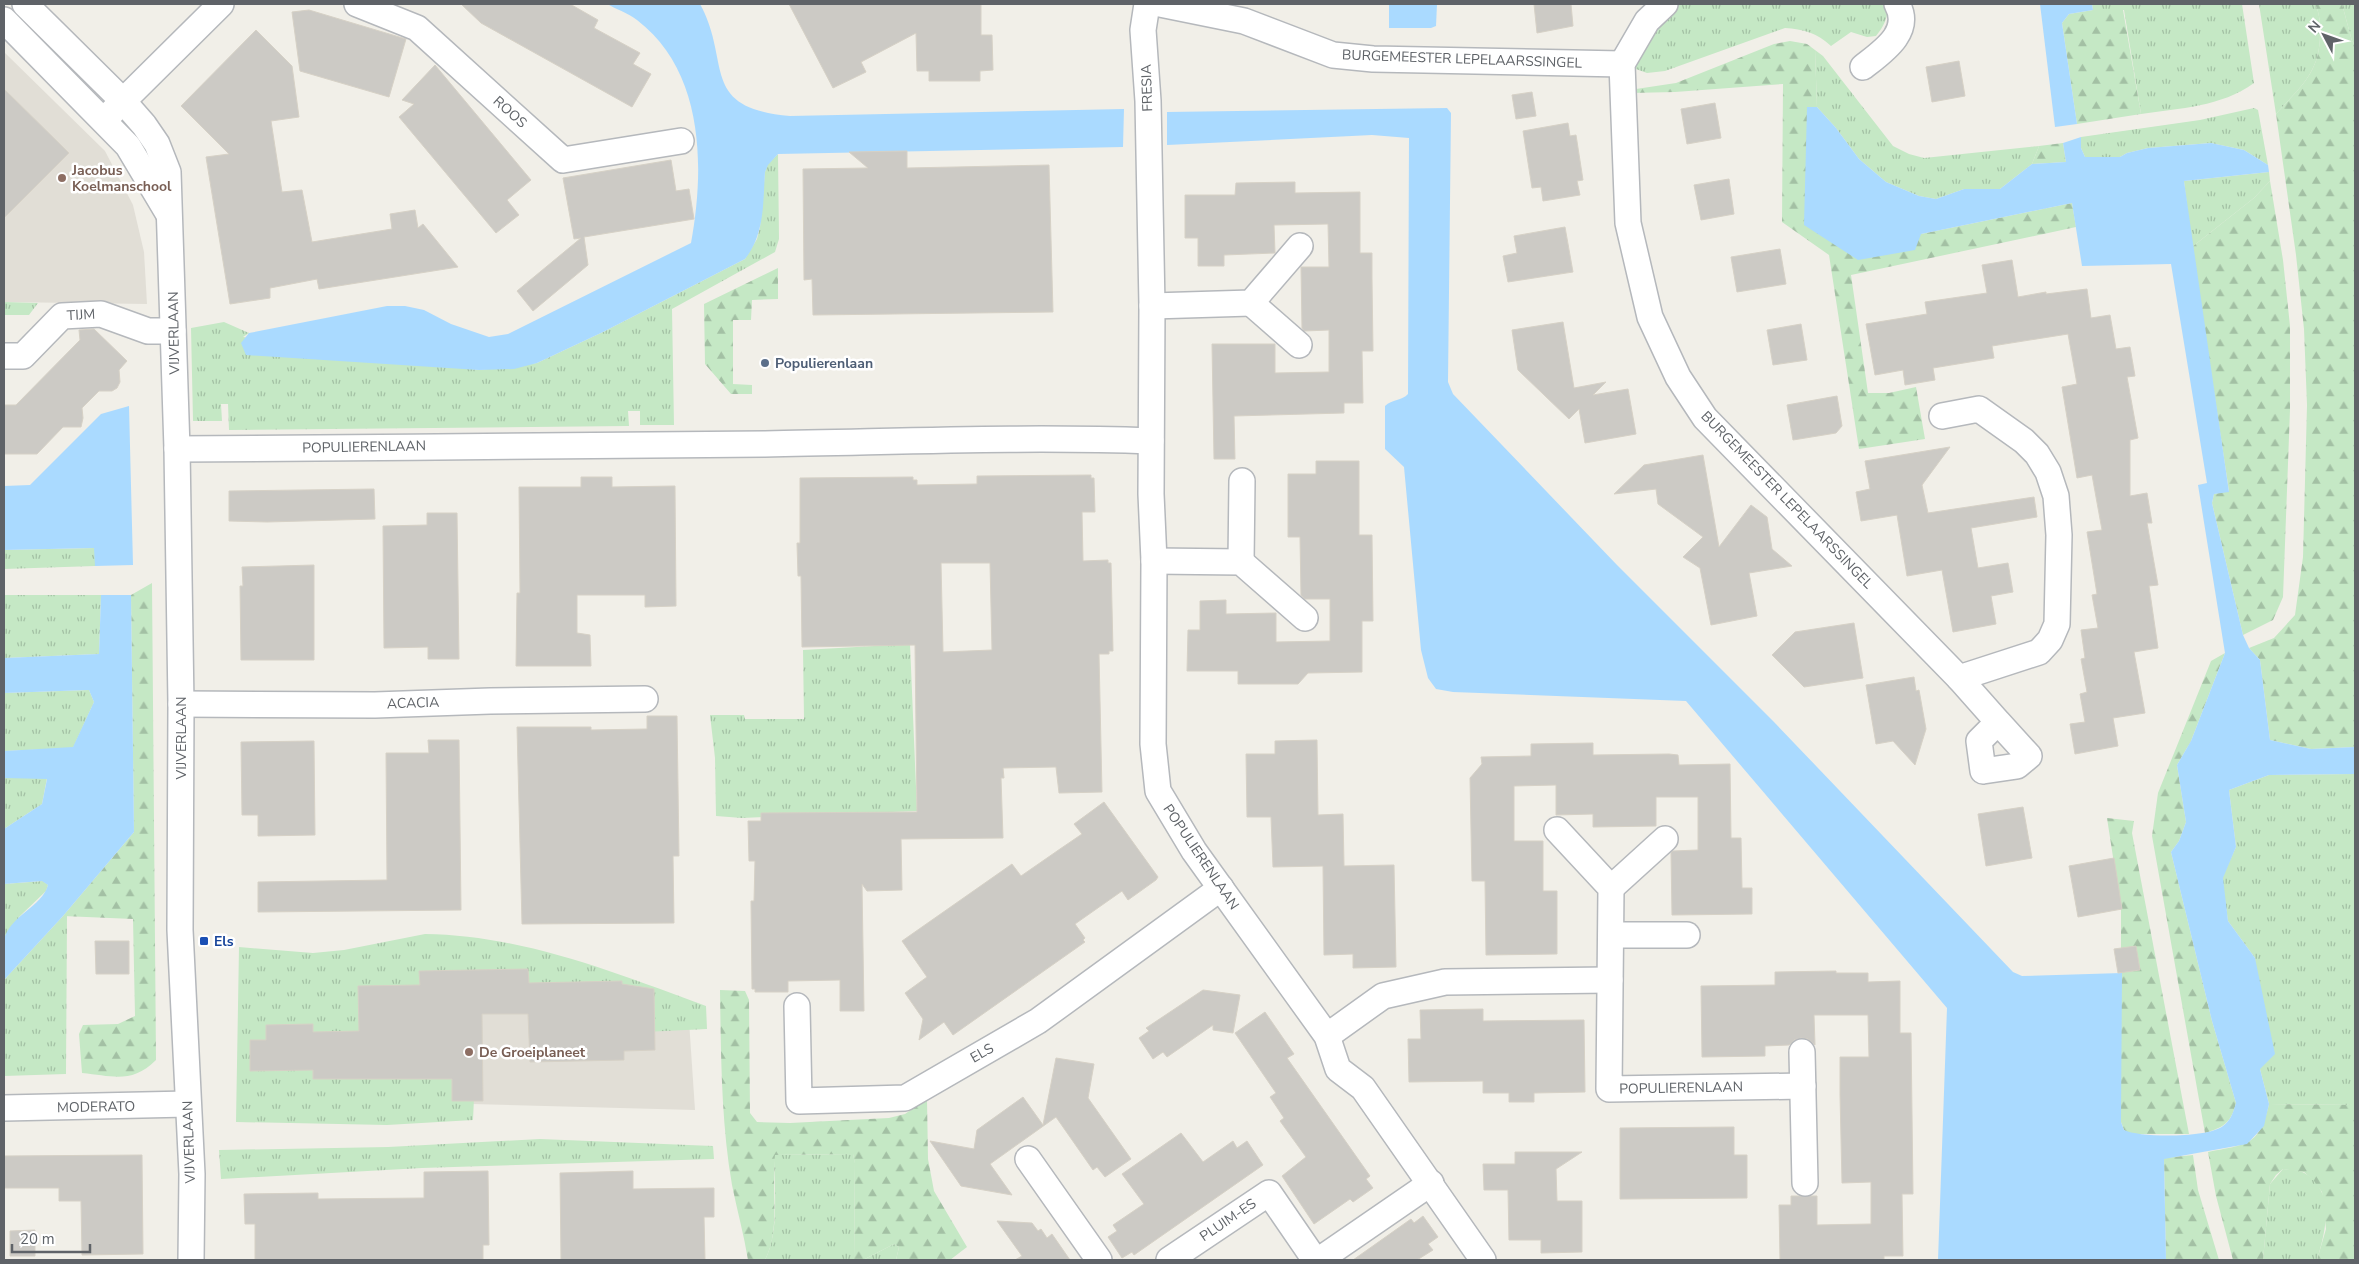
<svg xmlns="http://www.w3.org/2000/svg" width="2359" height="1264" font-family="'Nunito Sans',sans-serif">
<defs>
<pattern id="grass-tufts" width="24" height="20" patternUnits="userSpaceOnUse" patternTransform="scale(1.25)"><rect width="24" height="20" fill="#c5e8c5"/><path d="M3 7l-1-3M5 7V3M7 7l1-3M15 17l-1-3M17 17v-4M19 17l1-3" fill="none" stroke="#a3c0a4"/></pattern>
<pattern id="forest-firs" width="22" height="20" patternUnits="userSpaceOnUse" patternTransform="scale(1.25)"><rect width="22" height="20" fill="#c5e8c5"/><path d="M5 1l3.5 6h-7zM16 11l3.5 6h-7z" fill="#a3c0a4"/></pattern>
</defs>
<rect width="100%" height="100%" fill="#f1efe8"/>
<g fill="#e1ded6">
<path d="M4,52l101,99 28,54 11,47 3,52 -143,-2z"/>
<path d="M515,952l173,54 7,104 -449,-12z"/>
</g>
<g fill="url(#grass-tufts)">
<path d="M1679,4h208c2,13 -3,22 -11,32l-9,1 -16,-5 -20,14c-14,-13 -28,-17 -46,-18l-120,43 -18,2 -14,-5 8,-34z"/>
<path d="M2092,4h150l12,79c-33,24 -74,25 -113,31l-17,-104h-31z"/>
<path d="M2259,4h56c5,10 5,19 5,30 0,39 -20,53 -44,80z"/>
<path d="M2342,4h13v41l-3,-4z"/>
<path d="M1815,50l8,6 70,90 16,8 15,4 115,-12 -7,18 -32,25h-36l-28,10 -17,-3 -33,-14 -27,-23 -23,-31 -19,-21z"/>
<path d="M2254,108l4,2 10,55 -24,-15 -33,-7 -63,5 -21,5 -7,4h-35l-4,-9v-11l119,-17z"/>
<path d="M778,154l1,85 -4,13 -103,57 2,116h-34v-14h-12l1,15 -400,4 -1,-26h-7l1,17h-29l-2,-93 33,-6 25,11 -6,4 236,33 58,-7 66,-31 142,-73 12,-20 3,-12 5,-55 2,-7z"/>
<path d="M2269,172l1,9 -16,17 -62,49 -8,-66z"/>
<path d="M4,302l34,1 -9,12h-25z"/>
<path d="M95,548v18l-91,3v-19z"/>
<path d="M4,595h97l-2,59 -95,4z"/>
<path d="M910,644l7,167 -175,7 -26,-2 -1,-58 -5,-43h34l1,4h59l-1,-69z"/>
<path d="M89,690l5,12 -21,46 -69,3v-58z"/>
<path d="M2355,774v331l-86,-1 -9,-35 -5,-111 -27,-37 -6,-43 14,-31 -7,-57 40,-15z"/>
<path d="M4,778h43l-5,26 -38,25z"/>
<path d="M43,881l5,4 -2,6 -27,26 -15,23v-56z"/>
<path d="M63,916h4l-1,158 -62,2v-96z"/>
<path d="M425,934c97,1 191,39 281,72l1,23 -63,3 1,-16 -167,-7 -5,111 -86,5 -151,-3 3,-175 74,6 31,-3z"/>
<path d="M540,1139l173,7 1,13 -292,9 -201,11 -2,-29 169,-3z"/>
<path d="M853,1154l2,9 -1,97h-89c15,-29 9,-72 9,-105z"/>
<path d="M2283,1169c7,1 17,1 23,5 30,19 19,59 11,86h-54l7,-76z"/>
<path d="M894,1244l5,3 -3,13h-33z"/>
</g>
<g fill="url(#forest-firs)">
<path d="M2315,4h27l10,37 3,4v702l-44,2 -41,-9 -10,-80 -11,-12 25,-10 21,-23 8,-58 4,-152 -3,-76 -8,-74 -20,-141c24,-27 44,-41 44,-80 0,-11 0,-20 -5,-30z"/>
<path d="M2093,10h30l18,104 -64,10 -15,-101 7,-9z"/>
<path d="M1790,41l17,3 8,6 2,57h-10l114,127 151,-31 4,24 -225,48 17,118h21l27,-6 9,52 -66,10 -30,-194 -47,-33 1,-138 -108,8 -44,1 5,-4 40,-6 98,-39z"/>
<path d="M2063,143l3,19 -34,2 7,-18z"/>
<path d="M2270,181l13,79 7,66v84l-7,187 -10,23 -30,15 -31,-132 2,-9 15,-3 -37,-244 62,-49z"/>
<path d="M778,268v31l-26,1 -1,20h-18v64l19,1v9h-21l-26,-30 -1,-60z"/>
<path d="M152,583l4,477c-24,24 -43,16 -74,13l-3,-39 4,-9 35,-1 17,-8 -2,-97 -70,-3 71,-84 -3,-237z"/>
<path d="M2225,653l-34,88 -14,24 9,57 -7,19 -8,11 41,169 24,82c-5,20 -12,24 -31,30l-53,-297 6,-43 53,-132z"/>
<path d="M2107,818l27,3 -2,12 57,301h-59l-6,-4 -3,-8v-213z"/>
<path d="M720,990l25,1 4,9 1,113 7,9 33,1 99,-5 16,-4 22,-15 1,60 6,32 33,56 -17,13h-54l3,-13 -5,-3 -31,16h-9l1,-96 -2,-10 -78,1c-4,33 6,74 -10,105h-17c-4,-25 -11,-50 -16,-75 -11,-64 -11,-130 -12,-195z"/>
<path d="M2269,1104l86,1v155h-38l9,-31 -4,-37 -8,-11 -10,-9 -21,-3 -7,6 -6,9 -7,76h-30l-17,-64 -8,-44c39,-8 51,-5 61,-48z"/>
<path d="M2193,1155l5,35 21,70h-53l-2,-102z"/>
</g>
<g fill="#aadaff">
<path d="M607,4h93c32,58 -2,104 90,112l334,-7 -1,38 -345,7 -10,11 -3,7c-2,30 0,62 -20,87l-142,73 -66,31 -23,6 -35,1 -233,-15 -5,-12 8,-10 138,-27h18l19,4 27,14 38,13 19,-3 183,-91c14,-76 13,-172 -54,-223 -9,-7 -21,-11 -30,-16z"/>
<path d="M1389,4h48l-1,22 -5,2h-42z"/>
<path d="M2040,4h52l1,6 -24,4 -7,9 15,101 -22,3z"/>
<path d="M1807,107h10l19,21 23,31 27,23 33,14 17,3 28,-10h36l32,-25 34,-2 -3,-19 18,-6v11l4,9h35l7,-4 21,-5 63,-5 33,7 24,15 1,7 -85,9 45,311 -15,2 -2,9 31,132 6,13 11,12 10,80 41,9 44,-2v27l-86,1 -40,15 7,57 -13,31 5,43 27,37 20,96 -15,15 9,35 -5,22 -17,18 -83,15 2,101h-228l9,-252 -261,-307 -233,-9 -17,-3 -8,-11 -7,-28 -17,-183 -19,-18v-43c7,-7 17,-5 23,-12l1,-256 -37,-3 -205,10v-33l280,-4 4,5 -3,269 5,12 164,171 157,157 239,250 9,4 100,-3 -1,149 3,8c16,8 84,8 99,-4 8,-6 10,-13 13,-23l-24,-82 -41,-169 8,-11 7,-19 -9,-57 14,-24 34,-88 -27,-168 9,-2 -36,-219 -89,2 -10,-63 -151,31 -6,16 -57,10 -54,-35z"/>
<path d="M129,406l4,159 -38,1 -1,-18 -90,2v-64l26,-1 71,-71z"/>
<path d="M101,595h30l3,237 -71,84 -59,64c0,-13 -3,-28 0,-40 5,-24 38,-33 44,-55l-6,-4 -38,3v-55l38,-25 5,-25 -43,-1v-27l69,-4 21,-45 -5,-12 -85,3v-35l95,-4z"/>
</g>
<g fill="#cccac5" stroke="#d6d1c6" fill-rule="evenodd">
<path d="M461,4h109l28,16 -4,8 46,25 -7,11 18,10 -19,33 -151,-84z"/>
<path d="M789,4h192v31h11l1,35 -13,1v10h-51v-10h-12l-1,-38 -55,29 5,10 -33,16z"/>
<path d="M1534,4h37l2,22 -36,7z"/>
<path d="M309,10l97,29 -17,58 -89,-26 -8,-59z"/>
<path d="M256,30l36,36 7,51 -28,4 11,71 20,-2 10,52 80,-13 -2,-15 25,-4 3,18 5,-4 35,43 -139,22 -2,-10 -47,9v10l-40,6 -24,-147 23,-3 -48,-48z"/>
<path d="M1959,61l6,35 -33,6 -6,-35z"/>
<path d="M435,65l96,115 -24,20 12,15 -23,18 -97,-116 15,-13 -12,-4z"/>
<path d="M4,89l65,64 -65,65z"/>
<path d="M1532,92l4,24 -20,3 -4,-24z"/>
<path d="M1715,103l6,35 -34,6 -6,-35z"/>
<path d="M1568,123l2,13 6,-1 7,45 -6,1 3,14 -37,6 -2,-14 -9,1 -9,-57z"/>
<path d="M907,151v17l142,-3 4,147 -240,3 -1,-36 -8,1 -1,-111 65,-1 -19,-16z"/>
<path d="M671,160l5,31 13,-2 5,30 -110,18 4,28 -55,46 -16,-20 64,-53 -7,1 -11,-61z"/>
<path d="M1729,179l5,35 -33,6 -7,-35z"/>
<path d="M1295,182v11l65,-1v61h12v26l1,72h-11l1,52h-19v10l-110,3 1,43h-21l-2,-115h63v29l54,-1v-42l-25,1 -2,-3 -1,-61h28l-1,-43 -54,1 1,28 -51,2v11h-26v-28h-13v-43h50l1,-12z"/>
<path d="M1565,227l8,45 -65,10 -5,-26 14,-3 -3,-17z"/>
<path d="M1780,249l6,35 -49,8 -6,-35z"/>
<path d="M2012,260l6,37 28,-5v2l41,-5 4,29 19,-3 6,34 14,-2 5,29 -8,1 11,61 -8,2v56l17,-3 5,30h-5l11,62 -9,1 9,62 -24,4 11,61 -32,5 5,28 -43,8 -5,-30 15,-2 -5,-28 7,-2 -6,-33 4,-1 -4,-28 17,-2 -6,-33 5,-1 -10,-62 15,-2 -10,-55 -15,3 -15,-91 15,-3 -9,-50 -76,12 2,12 -61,10 2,12 -30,5 -2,-15 -28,5 -9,-51 61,-10 -2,-12 62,-9 -5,-28z"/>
<path d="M1563,322l11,66 32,-6 -13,13 35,-6 8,45 -51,9 -6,-34 -10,10 -51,-49 -6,-40z"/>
<path d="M1801,324l6,36 -34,5 -6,-35z"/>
<path d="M94,329l33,32 -8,9 1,12 -3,6 -5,3h-13l-17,17 1,10 -2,9h-18l-26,27h-33v-49h12l64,-65 -1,-10z"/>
<path d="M1837,396l5,30 -6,7 -43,7 -6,-35z"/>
<path d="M1950,447l-28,38 6,28 106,-16 3,20 -66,11 7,40 30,-5 5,29 -22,4 5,28 -43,8 -11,-62 -35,6 -10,-61 -36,6 -5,-29 14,-3 -5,-28z"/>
<path d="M1703,455l16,92 32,-42 16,12 5,32 20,17 -43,7 8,43 -46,9 -11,-57 -17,-11 20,-20 -45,-33 -2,-15 -42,5 30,-29z"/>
<path d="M1316,461h43v74h13l1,86h-11v51l-54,1 -10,11h-60v-13h-51l1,-41h12v-29l26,-1v14l50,-1v29l54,-1v-42h-25l-4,-4 -1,-58h-12v-63h28z"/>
<path d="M1091,475v3h3l1,34h-13l1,49 25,-1v3h3l2,88h-4v3h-10l3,138 -43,1 -3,-26 -53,1 1,10h-3l2,60 -102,1 1,51 -35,1 -5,-7 2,127h-24v-31l-52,1v11h-33v-3h-3l-1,-88h3l1,-40h-6l-1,-40h13v-8l156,-1 -2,-167 -113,2 -1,-71h-3l-1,-33h3v-65l113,-1v3h4v5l60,-1v-8zM941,563h49l2,87 -49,2z"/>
<path d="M581,477h31v10l63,-1 1,120 -31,1v-12h-68v38l13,2 1,31h-75l1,-73h3l-1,-106h62z"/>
<path d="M374,489l1,30 -108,3 -38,-1v-30z"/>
<path d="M427,513h30l2,146h-31v-12l-44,1 -1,-122 44,-1z"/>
<path d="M314,565v95h-73l-1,-74h3l-1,-19z"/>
<path d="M1854,623l9,55 -59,9 -32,-32 23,-23z"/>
<path d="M1914,677l2,14 3,-1 7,39 -11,36 -22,-24 -17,3 -10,-59z"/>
<path d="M647,716h30l2,140h-6l1,67 -152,1 -5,-197h74v3l56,-1z"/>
<path d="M428,740h31l2,170 -203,2v-30l129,-2 -1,-127h43z"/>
<path d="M1317,740l1,75 25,-1 1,52 50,-1 2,102 -43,1v-14l-29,1 -1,-89 -50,1 -2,-50h-24l-1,-63h29v-13z"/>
<path d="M314,741l1,94 -57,1v-21h-16l-1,-73z"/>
<path d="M1593,743v12l76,-1 9,1 1,10 51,-1 1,74h10l1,50h10v26l-80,1 -1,-62 2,-2 25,-1v-53h-42v29l-63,1v-13l-37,1v-30l-42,1v55h29v50h14v63l-71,1 -1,-74h-13l-2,-103 12,-14 -1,-7 50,-1v-12z"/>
<path d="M1104,802l54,75 -2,3 -28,20 -6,-9 -47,33 10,14 -2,2 2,2 -132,93 -9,-13 -25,18 4,-21 -18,-26 22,-16 -25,-36 110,-77 9,12 39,-27 22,-15 -8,-10z"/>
<path d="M2023,807l9,51 -46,8 -8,-52z"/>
<path d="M2114,858l8,51 -44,8 -9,-51z"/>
<path d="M95,941h34v33h-33z"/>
<path d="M2136,946l4,24 -22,3 -4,-24z"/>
<path d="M528,969l1,14 93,-2v3l32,5 1,61 -31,1v9l-94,2 -2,-48h-46l1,87h-31v-22h-139v-9l-63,1v-31h16v-15l47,-1v8l46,-1 -1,-45 62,-1 -1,-14z"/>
<path d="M1836,971v2h32v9l32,-1v52h11l2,161h-11l1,62h-19v4h-104l-1,-55h12v-9h26v29l54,-1v-42l-29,1 -2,-89v-37h29l-1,-42h-54l1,30 -7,-6 -7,-1 -7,2 -5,5 -24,1v10l-63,1 -1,-71 74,-1v-13z"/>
<path d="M1203,990l37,5 -7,38 -20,-3v-5l-46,32 -4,-5 -10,7 -14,-21 10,-7 -3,-3z"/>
<path d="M1483,1009v12l101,-1 1,72 -51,1v9h-25v-9h-26v-12l-74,1 -1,-43h13l-1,-29z"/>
<path d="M1265,1012l29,42 -7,4 83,118 -4,3 7,9 -20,14 -3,-3 -36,25 -32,-48 24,-19 -26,-36 4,-3 -14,-21 6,-4 -41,-60z"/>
<path d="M1056,1058l38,6 -6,34 43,61 -26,18 -8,-10 -4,3 -37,-53 -66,47 22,31 -51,-9 -31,-45 44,8 3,-19 46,-33 20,28z"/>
<path d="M1734,1127v28h13v43l-127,1v-71z"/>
<path d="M1181,1133l22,29 30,-21 4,7 10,-7 16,24 -129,90 -2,-3 -10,6 -14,-21 9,-6 -4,-6 31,-21 -22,-30z"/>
<path d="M1515,1152h67l-26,17 1,32h25v51l-41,1v-13h-32l-1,-50h-24l-1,-26h32z"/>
<path d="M142,1155l1,99 -61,1 -1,-54h-22v-13h-55v-32z"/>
<path d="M488,1171l1,74h-6v15h-228v-36h-10l-1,-30 74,-1v6l106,-1v-26z"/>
<path d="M633,1171v18l81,-1v29h-10l1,43h-144l-1,-87z"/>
<path d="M1423,1216l15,21 -10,7 5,6 -16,10h-64l58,-41 3,4z"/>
<path d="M997,1221l35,2 6,8 3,-2 6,9 5,-4 18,26h-55l7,-4z"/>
<path d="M35,1230v26h-25v-25z"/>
</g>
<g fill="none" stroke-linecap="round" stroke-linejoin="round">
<defs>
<g id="minor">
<path d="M25,4l98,97 21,24 13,19 11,28 9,277 4,255 -1,226 12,244 -1,86"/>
<path d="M357,4l60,24 146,132 118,-19"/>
<path d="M1147,4l-4,26 5,71 4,205 -1,188 3,67 -1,183 5,47 36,60 133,185 11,33 25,19 120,172"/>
<path d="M1160,4l84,17 89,34 40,4 249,5"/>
<path d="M1665,4l-18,17 -25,43 6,159 22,94 28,60 27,41 254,260 80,-26 11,-12 7,-16 2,-89 -3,-39 -8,-24 -11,-18 -13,-13 -45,-32 -37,7"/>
<path d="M4,20l124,126 40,67"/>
<path d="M1863,67c19,-15 50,-35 34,-63"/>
<path d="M111,113l110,-109"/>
<path d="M1251,303l48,42"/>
<path d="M1152,306l99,-3 49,-57"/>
<path d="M4,356h19l39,-40 39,-2 47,17h25"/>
<path d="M177,449c196,-2 392,-2 588,-5 129,-2 257,-8 386,-3"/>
<path d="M1154,561l87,1 64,56"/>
<path d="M1241,562l1,-81"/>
<path d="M1959,678l39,44 -19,19 4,30 34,-5 12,-10 -31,-34"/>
<path d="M181,704l194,1 115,-4 155,-2"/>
<path d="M1557,830l54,58 -2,201 194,-3"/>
<path d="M1611,888l54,-49"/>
<path d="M1611,935h76"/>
<path d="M797,1006l2,95 106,-3 133,-77 183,-133"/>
<path d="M1327,1036l56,-40 62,-14 165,-2"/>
<path d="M1802,1052l3,131"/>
<path d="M4,1108l184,-4"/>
<path d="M1028,1159l71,101"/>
<path d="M1169,1260l100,-67 46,67"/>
<path d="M1319,1260l112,-77"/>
</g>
</defs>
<use href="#minor" stroke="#b5b8bc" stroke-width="28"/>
<use href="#minor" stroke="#fff" stroke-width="25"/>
</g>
<g fill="#8d6e63" stroke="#fff" stroke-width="2">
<circle cx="62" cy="178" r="5"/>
<circle cx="469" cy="1052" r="5"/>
</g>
<circle fill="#5c6f8a" stroke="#fff" stroke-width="2" cx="765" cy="363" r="5"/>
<rect fill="#1a4fb4" stroke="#fff" stroke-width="2" x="199" y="936" width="10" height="10" rx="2.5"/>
<g text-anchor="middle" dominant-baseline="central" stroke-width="5" stroke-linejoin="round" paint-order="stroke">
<g font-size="14" fill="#5f6368" stroke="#fff">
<text transform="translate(1462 59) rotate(2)">BURGEMEESTER LEPELAARSSINGEL</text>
<text transform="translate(1147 88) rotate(-92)">FRESIA</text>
<text transform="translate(510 112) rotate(42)">ROOS</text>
<text transform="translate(81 315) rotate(-3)">TIJM</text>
<text transform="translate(174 333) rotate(-91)">VIJVERLAAN</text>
<text transform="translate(364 447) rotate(-1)">POPULIERENLAAN</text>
<text transform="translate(1787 500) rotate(46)">BURGEMEESTER LEPELAARSSINGEL</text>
<text transform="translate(413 703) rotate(-2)">ACACIA</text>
<text transform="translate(181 738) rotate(-90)">VIJVERLAAN</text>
<text transform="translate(1201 857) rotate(56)">POPULIERENLAAN</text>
<text transform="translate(982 1053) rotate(-30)">ELS</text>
<text transform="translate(1681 1088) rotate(-1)">POPULIERENLAAN</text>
<text transform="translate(96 1107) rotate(-1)">MODERATO</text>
<text transform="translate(189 1142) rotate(-92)">VIJVERLAAN</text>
<text transform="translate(1228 1220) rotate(-34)">PLUIM-ES</text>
</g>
<g font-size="14" font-weight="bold" fill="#785e54" stroke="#fff" text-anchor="start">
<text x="72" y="170">Jacobus<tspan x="72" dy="16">Koelmanschool</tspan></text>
<text x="479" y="1052">De Groeiplaneet</text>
</g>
<g font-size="14" font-weight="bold" fill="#4e5e75" stroke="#fff" text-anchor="start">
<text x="775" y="363">Populierenlaan</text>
</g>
<g font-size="14" font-weight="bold" fill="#164399" stroke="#fff" text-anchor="start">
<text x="214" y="941">Els</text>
</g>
</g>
<rect width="2359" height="1264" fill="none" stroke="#5f6368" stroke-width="10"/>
<g transform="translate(2324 35) rotate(311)" stroke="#ffffff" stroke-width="4" paint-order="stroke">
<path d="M0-4L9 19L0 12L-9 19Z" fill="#5f6368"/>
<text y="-8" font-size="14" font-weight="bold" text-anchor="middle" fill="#5f6368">N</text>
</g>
<path d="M12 1244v8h78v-8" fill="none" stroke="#5f6368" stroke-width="2.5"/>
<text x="20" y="1244" font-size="15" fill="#5f6368" stroke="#ffffff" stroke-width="4" paint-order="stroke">20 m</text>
</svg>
